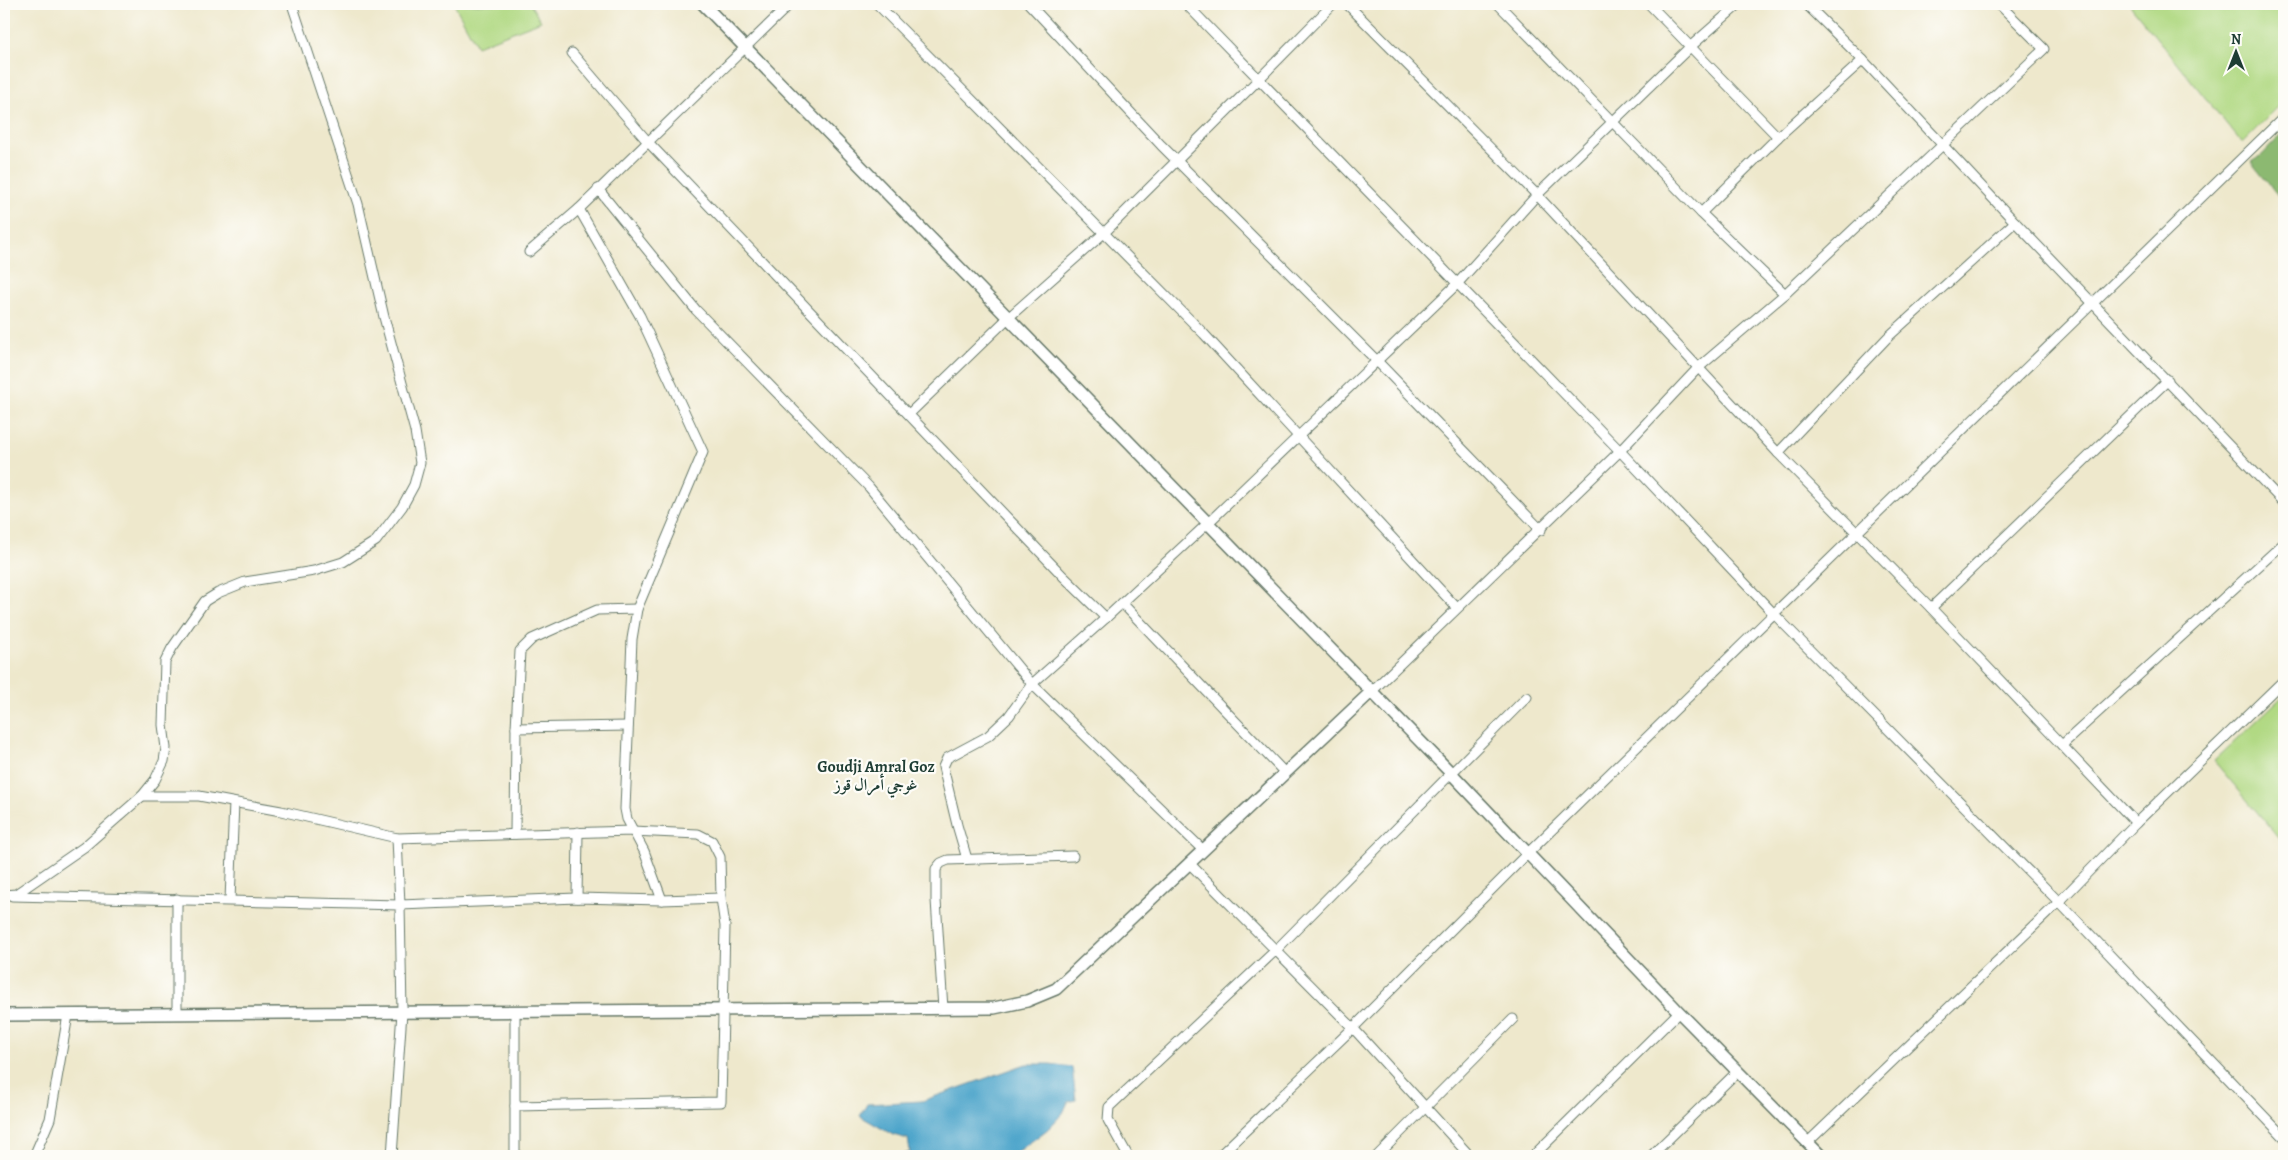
<svg xmlns="http://www.w3.org/2000/svg" width="2288" height="1160" font-family="Alegreya,Amiri,serif">
<rect width="100%" height="100%" fill="#fdfcf7"/>
<filter id="ink" filterUnits="userSpaceOnUse"><feTurbulence type="fractalNoise" baseFrequency=".02" numOctaves="2"/><feDisplacementMap in="SourceGraphic" scale="10" xChannelSelector="R" yChannelSelector="G"/><feConvolveMatrix kernelMatrix="1 2 1 2 8 2 1 2 1" color-interpolation-filters="sRGB"/></filter>
<filter id="wash" filterUnits="userSpaceOnUse"><feTurbulence type="fractalNoise" baseFrequency=".0096" numOctaves="4" result="noise"/><feDisplacementMap in="SourceGraphic" scale="20" xChannelSelector="R" yChannelSelector="G"/><feGaussianBlur stdDeviation="1.12" result="paint"/><feColorMatrix in="noise" values="0 0 0 0 0 0 0 0 0 0 0 0 0 0 0 0 0 1.4 0 .05"/><feComposite in="paint" operator="in"/></filter>
<g filter="url(#wash)">
<rect width="100%" height="100%" fill="#eee8cc"/>
<g fill="#b1d983" stroke="#688b5c">
<path d="M454,4h76l11,17 -64,25z"/>
<path d="M2129,4h155v97l-42,42z"/>
<path d="M2284,695v149l-70,-83z"/>
</g>
<path fill="#8cb971" stroke="#567b52" d="M2284,132v71l-33,-41 11,-7z"/>
<path fill="#4ea5cb" stroke="#367180" d="M1026,1064h24l22,3 4,33 -8,2 -5,11 -15,16 -36,27h-112l10,-4 -2,-13 -15,-4 -33,-19 7,-12 55,-3z"/>
</g>
<g filter="url(#ink)">
<g fill="none" stroke-linecap="round" stroke-linejoin="round">
<defs>
<g id="minor">
<path d="M877,4l327,330 252,273"/>
<path d="M1029,4l132,141 215,215 165,170"/>
<path d="M1186,4l434,447 154,163 285,288 225,235"/>
<path d="M1347,4l190,191 241,258 153,155 205,215"/>
<path d="M1498,4l203,209 84,81"/>
<path d="M1649,4l129,133"/>
<path d="M1806,4l57,56 152,162 269,281"/>
<path d="M572,53l76,89 415,434 43,42"/>
<path d="M598,189l98,121 173,177 163,197 171,166"/>
<path d="M579,209l61,107 63,136 -66,157 -5,30 -7,170 2,10 17,32 18,49"/>
<path d="M1701,213l77,-76 85,-77"/>
<path d="M529,252l50,-43 211,-205"/>
<path d="M909,414l99,-96 96,-85 155,-154 74,-75"/>
<path d="M1778,453l110,-116 127,-115"/>
<path d="M1122,603l163,170"/>
<path d="M1931,608l237,-228"/>
<path d="M1371,692l249,-241 78,-83 87,-74 259,-245 -45,-45"/>
<path d="M516,728l4,-77 12,-12 65,-29 40,-1"/>
<path d="M2062,745l222,-202"/>
<path d="M142,796h57l82,15 116,27 235,-7 66,3 14,7 8,16 1,41"/>
<path d="M515,834l1,-106 112,-2"/>
<path d="M397,838l3,67 177,-7 85,2 59,-2 4,28 -4,176 -206,4"/>
<path d="M967,859l-10,-34 -14,-58 4,-9 41,-22 21,-20 23,-32 74,-66 101,-94 250,-240 80,-89 153,-148 49,-43"/>
<path d="M1189,863l164,165 117,128"/>
<path d="M4,895l12,-1 68,-47 58,-51 13,-16 9,-19 2,-13 -3,-23 2,-63 7,-14 33,-47 13,-8 27,-11 69,-11 29,-9 33,-21 26,-34 12,-22 6,-22 -5,-32 -31,-114 -26,-113 -66,-200"/>
<path d="M12,896l388,9 2,107 -10,144"/>
<path d="M577,898l1,-66"/>
<path d="M177,899v115"/>
<path d="M230,900l4,-97"/>
<path d="M943,1009l-7,-109v-31l5,-6 7,-3 125,-4"/>
<path d="M515,1012v144"/>
<path d="M1807,1143l252,-241 77,-79 148,-143"/>
<path d="M34,1156l16,-37 18,-104"/>
<path d="M1128,1156l-20,-36 1,-13 167,-157 251,-253"/>
<path d="M1219,1156l134,-128 174,-174 757,-737"/>
<path d="M1377,1156l136,-137"/>
<path d="M1533,1156l146,-144"/>
<path d="M1651,1156l87,-85"/>
</g>
<g id="tertiary">
<path d="M703,4l748,769 228,239 142,144"/>
<path d="M4,1015l990,-7 33,-7 29,-12 315,-297"/>
</g>
</defs>
<use href="#minor" stroke="#677969" stroke-width="11"/>
<use href="#tertiary" stroke="#677969" stroke-width="14"/>
<use href="#minor" stroke="#fff" stroke-width="9"/>
<use href="#tertiary" stroke="#fff" stroke-width="11"/>
</g>
</g>
<g text-anchor="middle" dominant-baseline="central" stroke-width="4.5" stroke-linejoin="round" paint-order="stroke">
<g font-size="16" font-weight="bold" fill="#1f3d34" stroke="#fdfcf7">
<text x="876" y="767">Goudji Amral Goz<tspan x="876" dy="18">غوجي أمرال قوز</tspan></text>
</g>
</g>
<rect width="2288" height="1160" fill="none" stroke="#fdfcf7" stroke-width="20"/>
<g transform="translate(2236 52)" stroke="#fdfcf7" stroke-width="4" paint-order="stroke">
<path d="M0-4L9 19L0 12L-9 19Z" fill="#1f3d34"/>
<text y="-8" font-size="14" font-weight="bold" text-anchor="middle" fill="#1f3d34">N</text>
</g>
</svg>
